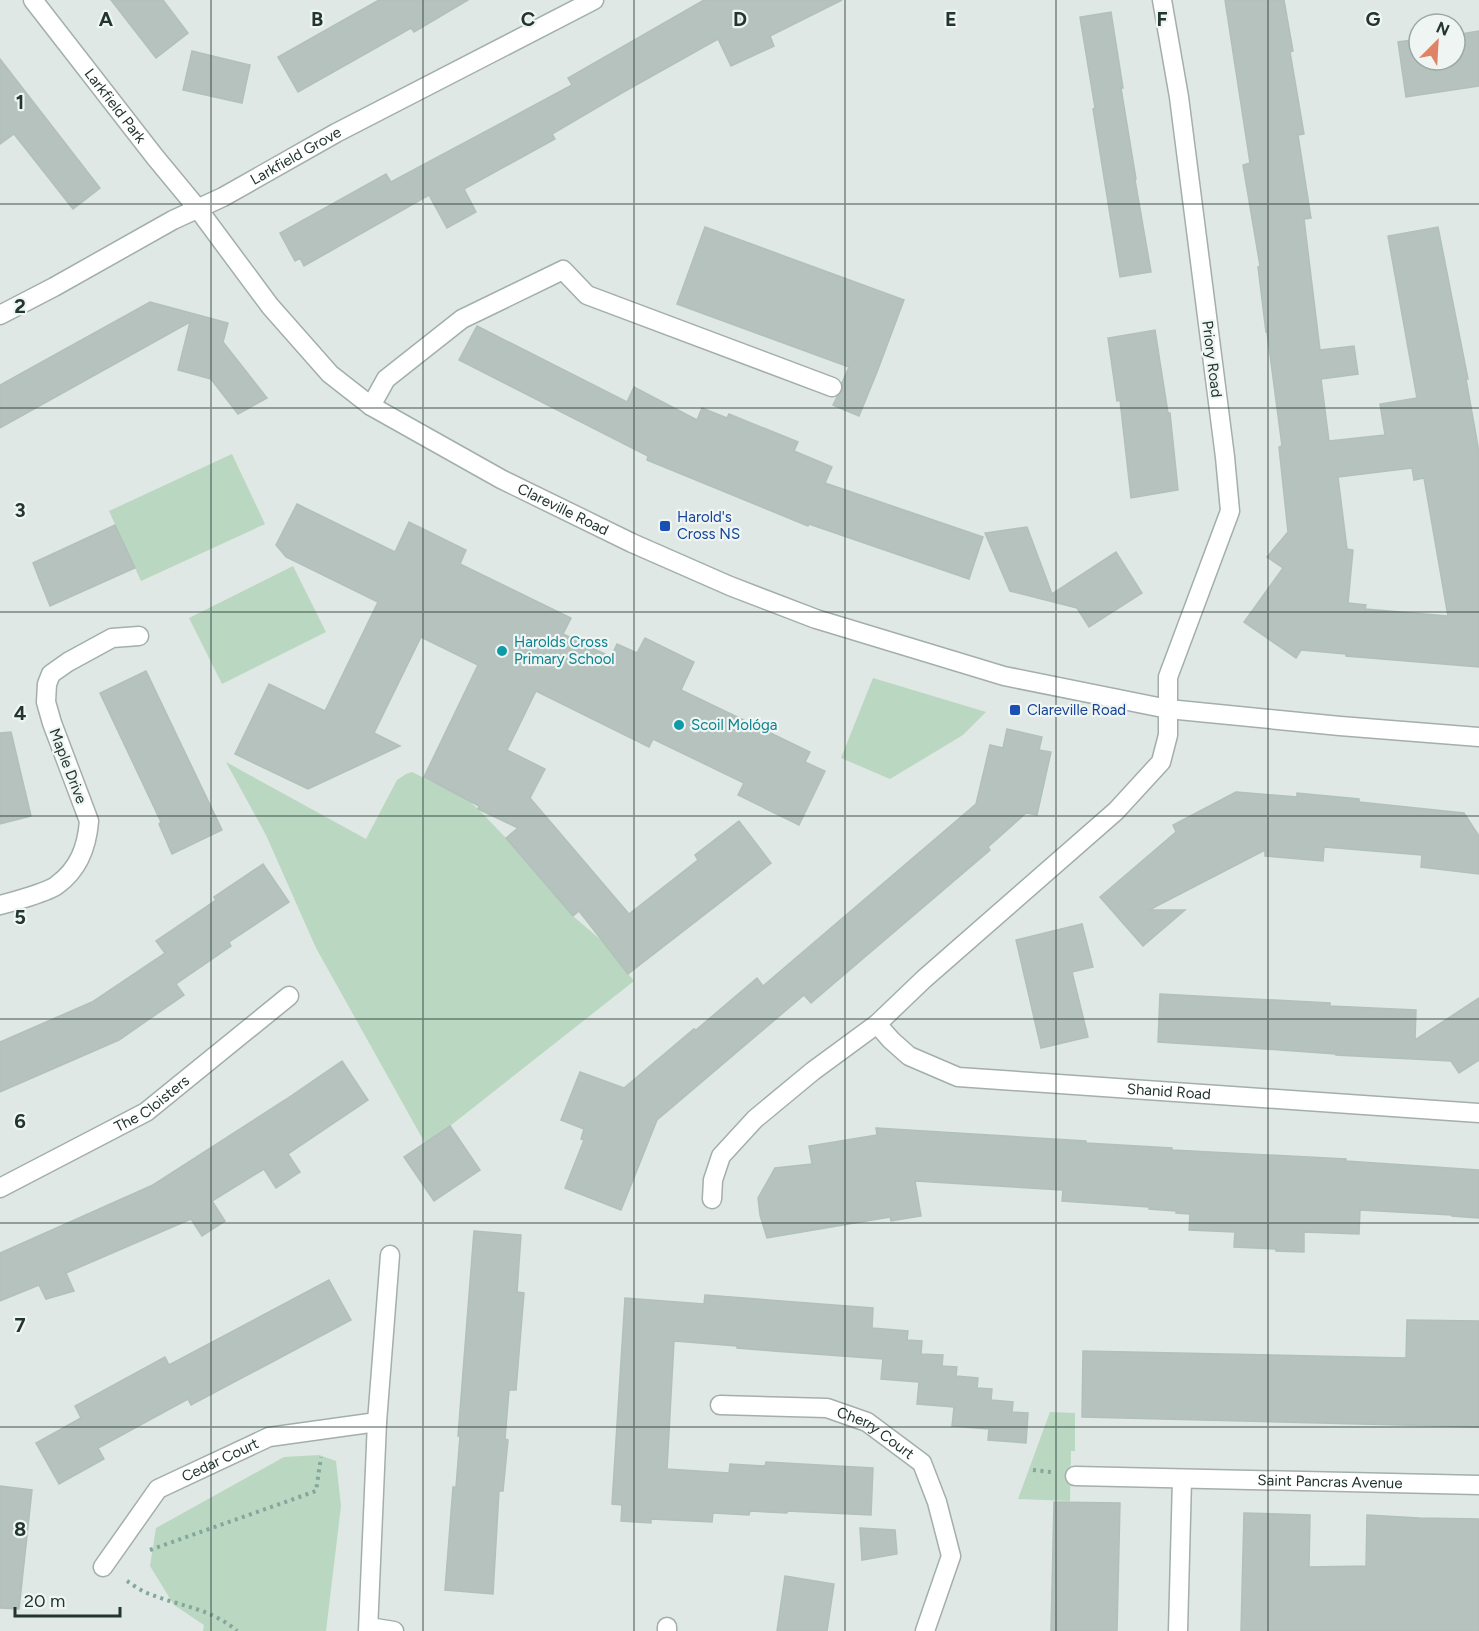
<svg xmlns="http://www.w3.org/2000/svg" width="1479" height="1631" font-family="Figtree,sans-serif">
<rect width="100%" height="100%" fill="#dfe8e4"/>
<g fill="#bad7c1">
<path d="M232,454l33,70 -124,57 -32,-70z"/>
<path d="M293,566l33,66 -104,52 -33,-66z"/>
<path d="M873,678l113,34 -23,23 -73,44 -49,-21z"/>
<path d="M226,762l140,77 31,-59 9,-6 6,-2 56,28 10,9 28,29 67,78 29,25 32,40 -184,145 -25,17 -109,-195 -50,-113z"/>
<path d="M1050,1412l25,1v38h-4l-1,50 -52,-2z"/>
<path d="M319,1455l17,6 5,45 -15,125h-123l1,-6 -30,-20 -24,-39 6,-38 128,-71z"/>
</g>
<g fill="#b5c2bd" stroke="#b2c0ba" stroke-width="1.5" fill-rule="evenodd">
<path d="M111,0h52l25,33 -32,25z"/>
<path d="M379,0h89l-54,32 -3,-4 -113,64 -20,-35z"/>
<path d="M704,0h138l-72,36 4,10 -43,20 -13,-27 -98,55 -68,40 3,5 -91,50 12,23 -29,16 -18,-33 -125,71 -4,-8 -5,3 -15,-28 106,-59 5,8 181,-97 -4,-7z"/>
<path d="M1225,0h59l9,51 -3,1 14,82 -6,1 13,83 -7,1 16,131 34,-4 4,28 -37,5 8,62 56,-6 -5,-31 37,-6 -29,-162 50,-9 30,152h-2l13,73v215l-133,-11v-2l-45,-4 -5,8 -52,-36 39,-54 -16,-11 21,-25 -9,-85 3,-1 -15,-114h-1l-8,-65 2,-1 -17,-101 7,-2zM1412,468l2,12 10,-2 24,138 -83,-7 1,-4 -18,-2 5,-53 -6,-1 -9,-72z"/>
<path d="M1111,12l12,76h-2l15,91 -1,1 16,92 -31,5 -27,-168 2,-1 -15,-91z"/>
<path d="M1479,31v55l-73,11 -8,-55 21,-3v21h36v-25z"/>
<path d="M192,51l58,14 -8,38 -59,-13z"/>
<path d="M0,59l100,129 -27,21 -59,-75 -14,10z"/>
<path d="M705,227l199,73 -27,72 -18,44 -26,-11 4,-8 5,-6v-8l7,-16 -172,-63z"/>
<path d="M150,302l78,21 -5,19 44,56 -29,16 -27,-35 -33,-9 12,-48 -190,106v-43z"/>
<path d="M477,326l150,76 7,-15 63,33 5,-12 25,10 2,-4 69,28 -4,9 38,16 -7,16 158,54 -14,42 -160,-55 -1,2 -161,-66 1,-4 -189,-96z"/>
<path d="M1155,330l13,83h2l8,77 -47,8 -11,-98 -3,1 -9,-63z"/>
<path d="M297,504l98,48 14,-30 57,28 -6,14 111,54 -8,16 48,23 6,-13 20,9 8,-15 49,24 -13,28 129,62 -5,10 20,9 -26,54 -61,-30 6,-12 -91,-44 -4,8 -113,-56 -29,59 38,19 -15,29 99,116 69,-54 -3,-5 44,-34 32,42 -143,111 -49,-63 -6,5 -67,-78 12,-10 -40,-19 1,-3 -55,-29 54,-112 -57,-28 -47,96 26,13 -92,43 -73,-35 34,-70 56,27 53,-109 -92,-45 -10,-12z"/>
<path d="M115,525l20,43 -85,38 -17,-43z"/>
<path d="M1027,527l25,67 64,-42 26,41 -53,34 -12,-19 -67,-17 -25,-58z"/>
<path d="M146,671l76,159 -50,24 -13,-30 2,-2 -61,-129z"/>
<path d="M1007,729l35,8 -3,13 12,2 -14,63 -11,-2 -38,34 2,3 -179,153 -7,-8 -147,125 -36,90 -56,-22 19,-48 -3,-1 3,-10 -23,-9 19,-48 44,16 70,-59 2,1 61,-52 6,8 213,-182 14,-59 13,3z"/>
<path d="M11,732l20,84 -31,8v-91z"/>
<path d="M1236,792l61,5v-4l62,6v3l105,11 15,23v38l-58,-7 1,-12 -98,-8 -1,14 -58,-5v-6l-116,60h36l-42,36 -43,-49 76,-65 -3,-7z"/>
<path d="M263,864l26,38 -60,40 2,4 -55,38 8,11 -65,45 -119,52v-50l92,-40 73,-49 -9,-12 60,-41 -2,-3z"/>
<path d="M1082,924l11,43 -21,5 16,65 -47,11 -25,-108z"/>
<path d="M1160,994l170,9v3l86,4 -1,30 64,-42v62l-20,13 -8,-12 -115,-6v-1l-99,-7 -79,-5z"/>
<path d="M342,1061l26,39 -80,54 12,18 -24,16 -12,-19 -52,32 13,20 -23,15 -11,-17 -125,54 8,18 -28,8 -7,-14 -39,16v-48l153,-68 132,-85z"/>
<path d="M450,1126l30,44 -46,31 -30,-44z"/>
<path d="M876,1128l210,13v2l86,5v2l174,9v2l133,9v48l-27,-2v-1l-92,-5 -1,24 -55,-2v20l-28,-1v-2l-42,-2 1,-15 -46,-2 1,-16 -14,-1v-2l-27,-2v-2l-87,-6 1,-11 -148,-9 6,35 -30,5 -1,-4 -123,21 -7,-23 -2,-17 17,-30 37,-4 -3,-18 68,-11z"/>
<path d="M474,1231l47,4 -4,57 7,1 -8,97h-7l-4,49 3,1 -5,51h-4l-6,103 -48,-4 8,-103h3l4,-51h-2z"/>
<path d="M329,1280l22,40 -160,85 -3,-6 -90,49 6,11 -45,25 -23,-41 45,-25 -6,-12 90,-49 4,8z"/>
<path d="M705,1295l168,13 -1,20 36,3 -1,9 15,1 -1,13 22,1 -1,11 15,1 -1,9 22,2 -1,10 15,1 -1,11 22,2 -1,10 16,1 -2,30 -38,-3 1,-11 -37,-3 2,-19 -37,-3 2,-22 -38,-3 2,-20 -110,-8 -36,-3v-2l-63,-5 -7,128 62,4 1,-9 35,2 1,-4 107,6 -2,47 -84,-4v2l-37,-2 -1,4 -36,-2 -1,9 -61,-3v4l-30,-2 1,-16 -10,-1 13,-206 79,6z"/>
<path d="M1407,1320l72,1v106l-397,-10 1,-66 323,7z"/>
<path d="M0,1486l32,4 -13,119 -19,-1z"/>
<path d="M1054,1502l66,1 -3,128h-66z"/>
<path d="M1244,1513l66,2 -1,52 57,-1 1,-51 53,3 59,1v112h-238z"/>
<path d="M860,1528l35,2 2,24 -35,6z"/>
<path d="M785,1576l49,8 -7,47h-50z"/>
</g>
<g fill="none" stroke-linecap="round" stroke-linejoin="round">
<defs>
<g id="minor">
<path id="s1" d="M33,0l122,157 43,52 72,97 60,68 41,32 130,73 131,64 98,43 86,33 188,57 164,33 172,17 139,11"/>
<path id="s2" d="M0,315l54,-28 119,-67 50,-23 113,-64 258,-133"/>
<path d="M371,406l15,-27 76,-60 101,-49 24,25 245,92"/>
<path d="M0,905c12,-3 48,-13 57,-20 22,-16 30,-38 32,-64l-37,-98 -6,-21 1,-18 4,-10 17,-12 44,-24 27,-2"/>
<path id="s3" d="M877,1024l14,16 18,16 49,21 521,36"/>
<path id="s4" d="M0,1188l146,-76 143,-116"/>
<path d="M712,1199l1,-19 8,-24 34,-37 58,-48 64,-47 47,-45 192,-168 45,-49 7,-27v-58l62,-166 -5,-54 -46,-360 -17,-97"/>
<path id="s5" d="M720,1405l107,3 40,14 55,41 15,39 14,54 -26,75"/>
<path id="s6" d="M1075,1476l404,9"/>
<path id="s7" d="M103,1567l55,-78 111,-52 108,-15"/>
<path d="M369,1627l25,4"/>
<path d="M368,1631l9,-209 13,-167"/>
<path d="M667,1631v-4"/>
<path d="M1178,1631l4,-152"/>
</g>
</defs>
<use href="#minor" stroke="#a3afaa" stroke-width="21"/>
<g stroke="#83a79c" stroke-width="4" stroke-dasharray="3 4.5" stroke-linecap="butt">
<path d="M1033,1470l18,2"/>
<path d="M150,1550l166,-59 5,-34"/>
<path d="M127,1581c6,4 13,9 20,12 31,13 64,15 90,38"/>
</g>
<use href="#minor" stroke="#fff" stroke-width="18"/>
</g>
<path fill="none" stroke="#223530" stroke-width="1.5" stroke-opacity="0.55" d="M211,0v1631M423,0v1631M634,0v1631M845,0v1631M1056,0v1631M1268,0v1631M0,204h1479M0,408h1479M0,612h1479M0,816h1479M0,1019h1479M0,1223h1479M0,1427h1479"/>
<g fill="#1a4fb4" stroke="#eef5f2" stroke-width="2">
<rect x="659" y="520" width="12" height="12" rx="3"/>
<rect x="1009" y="704" width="12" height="12" rx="3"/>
</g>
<g fill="#0f9aa8" stroke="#eef5f2" stroke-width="2">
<circle cx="502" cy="651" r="6"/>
<circle cx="679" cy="725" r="6"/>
</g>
<g text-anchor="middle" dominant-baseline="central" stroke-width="4.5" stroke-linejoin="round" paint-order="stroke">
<g font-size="15" fill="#223530" stroke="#eef5f2">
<text stroke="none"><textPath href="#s1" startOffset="134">Larkfield Park</textPath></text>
<text stroke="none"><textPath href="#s2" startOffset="336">Larkfield Grove</textPath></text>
<text transform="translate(1212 359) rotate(83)">Priory Road</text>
<text stroke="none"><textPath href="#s1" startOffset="748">Clareville Road</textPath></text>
<text transform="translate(68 766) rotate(69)">Maple Drive</text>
<text stroke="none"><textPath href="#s3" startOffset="310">Shanid Road</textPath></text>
<text stroke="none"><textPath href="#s4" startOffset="174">The Cloisters</textPath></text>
<text stroke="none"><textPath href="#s5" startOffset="162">Cherry Court</textPath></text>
<text stroke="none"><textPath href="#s7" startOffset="164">Cedar Court</textPath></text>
<text stroke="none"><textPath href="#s6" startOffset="255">Saint Pancras Avenue</textPath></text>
</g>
<g font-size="15" fill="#164399" stroke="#eef5f2" text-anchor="start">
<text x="677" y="517">Harold's<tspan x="677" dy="17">Cross NS</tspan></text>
<text x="1027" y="710">Clareville Road</text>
</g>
<g font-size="15" fill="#0d838f" stroke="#eef5f2" text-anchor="start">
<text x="514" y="642">Harolds Cross<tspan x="514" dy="17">Primary School</tspan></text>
<text x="691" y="725">Scoil Mológa</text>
</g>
</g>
<g font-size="20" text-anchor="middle" font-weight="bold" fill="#223530" stroke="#eef5f2" stroke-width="4.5" stroke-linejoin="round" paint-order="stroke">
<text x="106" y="26">A</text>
<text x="317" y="26">B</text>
<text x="528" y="26">C</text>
<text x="740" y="26">D</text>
<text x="951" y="26">E</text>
<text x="1162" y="26">F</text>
<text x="1373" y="26">G</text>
<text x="20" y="109">1</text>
<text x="20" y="313">2</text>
<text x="20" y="517">3</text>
<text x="20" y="720">4</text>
<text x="20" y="924">5</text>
<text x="20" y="1128">6</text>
<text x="20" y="1332">7</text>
<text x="20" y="1536">8</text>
</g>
<g transform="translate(1437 42) rotate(24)"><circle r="28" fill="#eef5f2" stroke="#9ca8a4" stroke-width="1.5"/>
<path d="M0-4.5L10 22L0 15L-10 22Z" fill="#df8266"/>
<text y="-9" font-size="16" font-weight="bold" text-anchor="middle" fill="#223530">N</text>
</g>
<path d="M15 1607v9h105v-9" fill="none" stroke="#223530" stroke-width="3"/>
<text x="24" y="1607" font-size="18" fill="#223530" stroke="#eef5f2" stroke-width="4.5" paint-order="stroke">20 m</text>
</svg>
